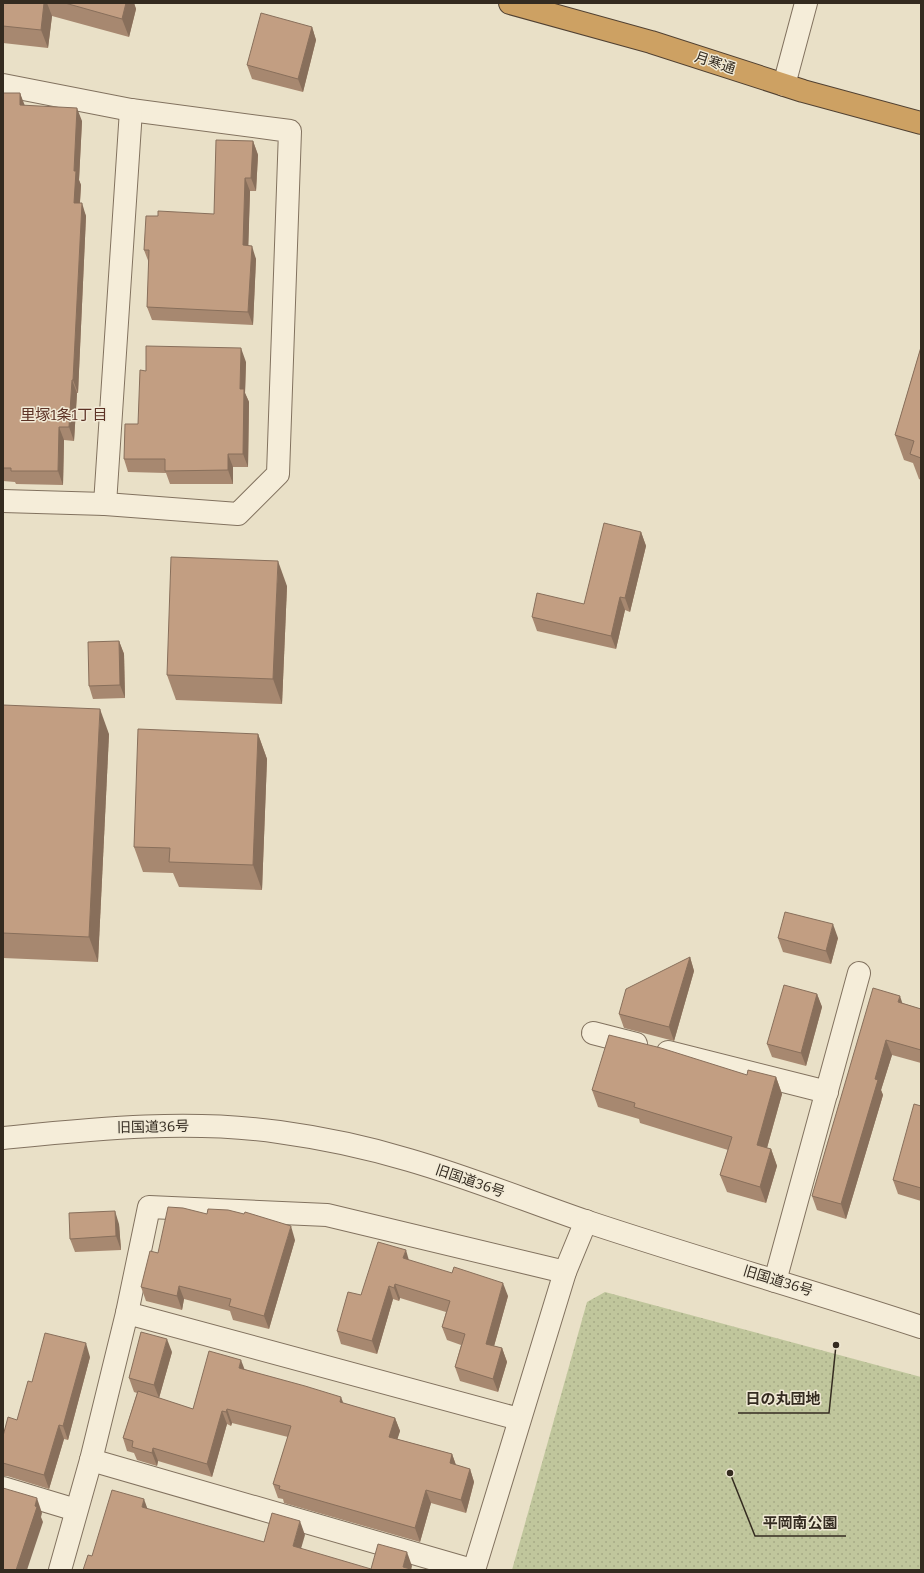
<svg xmlns="http://www.w3.org/2000/svg" width="924" height="1573" font-family="Bitter,'Noto Sans JP',serif">
<defs>
<pattern id="green-dots" width="8" height="8" patternUnits="userSpaceOnUse"><rect width="8" height="8" fill="#c0c69c"/><path d="M2 2h.1M6 6h.1" fill="none" stroke="#a6aa86" stroke-width="1.8" stroke-linecap="round"/></pattern>
</defs>
<rect width="100%" height="100%" fill="#e9e0c7"/>
<path fill="url(#green-dots)" d="M605,1292l316,85v193h-409l75,-268z"/>
<g fill="none" stroke-linecap="round" stroke-linejoin="round">
<defs>
<g id="minor">
<path d="M3,85l128,25 159,21 -12,343 -40,40 -133,-10 -102,-3"/>
<path d="M784,85l22,-82"/>
<path d="M105,504l26,-394"/>
<path d="M593,1033l43,11"/>
<path d="M668,1052l159,40"/>
<path d="M3,1138c91,-9 184,-19 276,-6 44,6 87,15 130,28 59,17 118,41 176,61 111,37 224,69 336,106"/>
<path d="M775,1281l84,-308"/>
<path d="M127,1313l392,106"/>
<path d="M91,1460l381,110"/>
<path d="M3,1488l73,22"/>
<path d="M60,1570l31,-110 36,-147 22,-106 178,8 238,57"/>
<path d="M474,1570l91,-298 21,-51"/>
</g>
<path id="highway" d="M510,3l141,39 152,49 118,32"/>
</defs>
<use href="#minor" stroke="#82725f" stroke-width="24"/>
<use href="#highway" stroke="#514132" stroke-width="24"/>
<use href="#minor" stroke="#f5edd9" stroke-width="22"/>
<use href="#highway" stroke="#cda163" stroke-width="22"/>
</g>
<g fill="#a78870">
<path d="M3,3h131l2,6 -7,28 -77,-21 -4,32 -45,-5z"/>
<path d="M312,27l4,13 -13,52 -51,-13 -5,-14z"/>
<path d="M3,93h17l4,13 58,15 -3,59 2,5 -1,18 6,13 -8,177h-1l-3,48 -10,-1 -1,45 -47,-1 -1,-2 -12,-1z"/>
<path d="M253,141l5,14 -2,36h-6l-2,55 8,13 -3,66 -101,-5 -5,-13 2,-44 -5,-13 14,-34 56,-2z"/>
<path d="M921,347v133l-2,-1 -6,-16 -9,-3 -9,-25z"/>
<path d="M246,362l-1,31 4,9 -1,65h-15v17h-63l-4,-11 -38,-1 -4,-13 14,-35 8,-53z"/>
<path d="M641,532l5,14 -16,66 -5,-2 -9,39 -79,-18 -5,-14 52,-13z"/>
<path d="M287,586l-5,118 -106,-4 -9,-25z"/>
<path d="M119,641l5,13 1,44 -32,1 -4,-13z"/>
<path d="M3,705l106,29 -11,228 -95,-4z"/>
<path d="M258,734l9,25 -5,131 -83,-3 -6,-14 -30,-1 -9,-25z"/>
<path d="M778,938h60l-7,26 -48,-12z"/>
<path d="M690,957l4,14 -20,70 -50,-13 -5,-14z"/>
<path d="M817,994l5,13 -16,59 -34,-9 -5,-13z"/>
<path d="M902,1003l19,6v54l-29,-8 -11,35 2,5 -37,124 -29,-9 -5,-14z"/>
<path d="M776,1077l6,17 -15,54 4,1 6,17 -11,37 -39,-11 -7,-17 8,-25 -88,-27 -1,-4 -41,-12 -6,-17z"/>
<path d="M921,1106v95l-23,-7 -5,-14z"/>
<path d="M119,1224l2,26 -46,2 -5,-13z"/>
<path d="M295,1240l-26,89 -36,-9 -3,-9 -46,-12 -2,11 -36,-9 -5,-14 17,-34z"/>
<path d="M409,1260l99,36 -14,50 8,2 5,14 -9,30 -38,-11 -5,-14 6,-22 -14,-5 -5,-13 4,-15 -46,-14 -1,3 -6,-2 -16,55 -36,-10 -4,-13 24,-36z"/>
<path d="M172,1352l-13,46 34,11 51,-40 99,34 52,15 5,13 -3,8 55,15 4,11 14,4 4,13 -8,31 -35,-10 -11,39 -136,-39 -1,-4 -5,-1 -5,-14 15,-47 -56,-14 -1,3 -4,-2 -15,53 -54,-16 -1,5 -20,-6 -3,-7 -7,-2 -4,-13 14,-45 -3,-1 -5,-14z"/>
<path d="M90,1357l-22,83 -4,-1 -15,50 -42,-13h-4v-40l14,-16 15,-38z"/>
</g>
<g fill="#886f5b">
<path d="M44,3h3l5,13 -4,32 -7,-18z"/>
<path d="M126,3h8l2,6 -7,28 -7,-18z"/>
<path d="M312,27l4,13 -13,52 -5,-13z"/>
<path d="M20,93l5,13 -5,-1z"/>
<path d="M77,108l5,13 -3,59 2,5 -2,31 -5,-13v-32z"/>
<path d="M253,141l5,14 -2,36 -5,-13z"/>
<path d="M245,178l5,13 -2,68 -5,-14z"/>
<path d="M82,203l4,13 -8,177 -5,-13z"/>
<path d="M252,246l4,13 -3,66 -5,-13z"/>
<path d="M241,348l5,14 -1,31 4,9 -1,65 -5,-13 -3,-65z"/>
<path d="M72,380l5,13 -3,48 -5,-14z"/>
<path d="M59,427l5,13 -1,45 -5,-14z"/>
<path d="M228,454l5,13v17l-5,-14z"/>
<path d="M641,532l5,14 -16,66 -5,-14z"/>
<path d="M278,561l9,25 -5,118 -9,-25z"/>
<path d="M620,597l5,13 -9,39 -5,-13z"/>
<path d="M119,641l5,13 1,44 -5,-13z"/>
<path d="M100,709l9,25 -11,228 -9,-25z"/>
<path d="M258,734l9,25 -5,131 -9,-25z"/>
<path d="M833,924l5,14 -7,26 -5,-13z"/>
<path d="M690,957l4,14 -20,70 -5,-14z"/>
<path d="M817,994l5,13 -16,59 -5,-13z"/>
<path d="M900,996l5,15 -7,-9z"/>
<path d="M886,1040l6,15 -11,35 2,5 -37,124 -5,-15 34,-125z"/>
<path d="M776,1077l6,17 -19,68 -6,-17z"/>
<path d="M771,1149l6,17 -11,37 -6,-16z"/>
<path d="M115,1211l4,13 2,26 -5,-14z"/>
<path d="M291,1226l4,14 -26,89 -5,-13z"/>
<path d="M406,1250l4,14 -7,-6z"/>
<path d="M503,1283l5,13 -17,61 -5,-13z"/>
<path d="M395,1284l5,14 -1,3 -5,-13z"/>
<path d="M179,1286l5,13 -2,11 -5,-14z"/>
<path d="M389,1286l4,13 -16,55 -5,-13z"/>
<path d="M167,1339l5,13 -13,46 -5,-13z"/>
<path d="M86,1343l4,14 -22,83 -5,-14z"/>
<path d="M502,1348l5,14 -9,30 -5,-13z"/>
<path d="M241,1360l5,13 -7,-5z"/>
<path d="M341,1397l5,13 -6,-8z"/>
<path d="M227,1409l5,14 -1,3 -5,-14z"/>
<path d="M222,1411l5,13 -15,53 -5,-13z"/>
<path d="M395,1418l5,13 -6,19 -5,-13z"/>
<path d="M59,1425l5,14 -15,50 -5,-14z"/>
<path d="M153,1448l5,13 -1,5 -5,-13z"/>
<path d="M452,1454l5,14 -7,-5z"/>
<path d="M470,1469l4,13 -8,31 -5,-13z"/>
<path d="M426,1490l5,13 -11,39 -5,-14z"/>
<path d="M37,1498l5,15 -1,4 2,5 -16,48h-11z"/>
<path d="M144,1499l5,14 -7,-6z"/>
<path d="M300,1521l5,14 -7,24 -5,-13z"/>
<path d="M407,1552l5,14 -1,4 -8,-3z"/>
</g>
<g fill="#c29e82" stroke="#886f5b">
<path d="M3,3h41l-3,27 -38,-4z"/>
<path d="M65,3h61l-4,16z"/>
<path d="M261,13l51,14 -14,52 -51,-14z"/>
<path d="M3,93h17v12l57,3 -3,63h2l-2,32h8l-9,177h-1l-3,47h-10l-1,44h-47v-3h-8z"/>
<path d="M216,140l37,1 -2,37h-6l-2,67 9,1 -4,66 -101,-5 2,-57h-5l2,-34h12v-5l56,3z"/>
<path d="M146,346l95,2 -1,41h4l-1,65h-15v16l-63,1v-12h-41l1,-35h13l2,-54 6,1z"/>
<path d="M921,347v111l-11,-4 4,-13 -19,-6z"/>
<path d="M604,523l37,9 -16,66 -5,-1 -9,39 -79,-19 5,-24 47,11z"/>
<path d="M171,557l107,4 -5,118 -106,-4z"/>
<path d="M119,641l1,44 -31,1 -1,-44z"/>
<path d="M3,705l97,4 -11,228 -86,-4z"/>
<path d="M138,729l120,5 -5,131 -84,-3 1,-14 -36,-1z"/>
<path d="M785,912l48,12 -7,27 -48,-13z"/>
<path d="M690,957l-21,70 -50,-13 7,-25z"/>
<path d="M784,985l33,9 -16,59 -34,-9z"/>
<path d="M873,988l27,8 -2,6 23,7v41l-35,-10 -11,39 3,1 -37,124 -29,-8z"/>
<path d="M609,1035l52,13 86,27 1,-5 28,7 -19,68 14,4 -11,38 -40,-12 12,-38 -98,-30 1,-4 -43,-13z"/>
<path d="M914,1104l7,2v82l-28,-8z"/>
<path d="M168,1207l15,1 24,6 1,-5 20,1 16,4 1,-2 46,14 -27,90 -35,-10 2,-7 -52,-13 -2,10 -36,-9 9,-36 8,2z"/>
<path d="M115,1211l1,25 -46,3 -1,-26z"/>
<path d="M378,1242l28,8 -3,8 49,15 2,-6 49,16 -17,61 16,4 -9,31 -38,-12 10,-33 -23,-7 8,-26 -55,-17 -1,4 -5,-2 -17,55 -35,-10 11,-39 13,3z"/>
<path d="M141,1332l26,7 -13,46 -25,-7z"/>
<path d="M45,1333l41,10 -23,83 -4,-1 -15,50 -41,-12v-27l5,-19 9,3 11,-39 4,1z"/>
<path d="M209,1351l32,9 -2,8 66,18 36,11 -1,5 55,16 -6,19 63,17 -2,9 20,6 -9,31 -35,-10 -11,38 -136,-39 1,-3 -7,-2 18,-58 -64,-17 -1,3 -4,-1 -15,53 -54,-16 -1,5 -20,-6 1,-6 -10,-3 15,-47 55,18z"/>
<path d="M3,1488l34,10 -2,8 2,1 -21,63h-13z"/>
<path d="M112,1490l32,9 -2,8 122,35 8,-29 28,8 -7,25 78,23 7,-25 29,8 -4,15 11,3h-331l5,-15 4,1z"/>
</g>
<g text-anchor="middle" dominant-baseline="central" stroke-width="3" stroke-linejoin="round" paint-order="stroke">
<g font-size="14" fill="#342b20" stroke="#f1ead6">
<text transform="translate(715 63) rotate(18)">月寒通</text>
<text transform="translate(153 1127) rotate(-1)">旧国道36号</text>
<text transform="translate(470 1181) rotate(19)">旧国道36号</text>
<text transform="translate(778 1281) rotate(17)">旧国道36号</text>
</g>
<g font-size="15" fill="#5c3225" stroke="#f1ead6">
<text x="64" y="415">里塚1条1丁目</text>
</g>
</g>
<path fill="none" stroke="#342b20" stroke-width="1.5" d="M836 1345L829 1413H738M730 1473L755 1536H846"/>
<g fill="#342b20" stroke="#f1ead6" stroke-width="1.5">
<circle cx="836" cy="1345" r="4"/>
<circle cx="730" cy="1473" r="4"/>
</g>
<g font-size="15" text-anchor="middle" font-weight="bold" fill="#342b20" stroke="#f1ead6" stroke-width="3" stroke-linejoin="round" paint-order="stroke">
<text x="783" y="1404">日の丸団地</text>
<text x="800" y="1528">平岡南公園</text>
</g>
<rect width="924" height="1573" fill="none" stroke="#342b20" stroke-width="8"/>
</svg>
